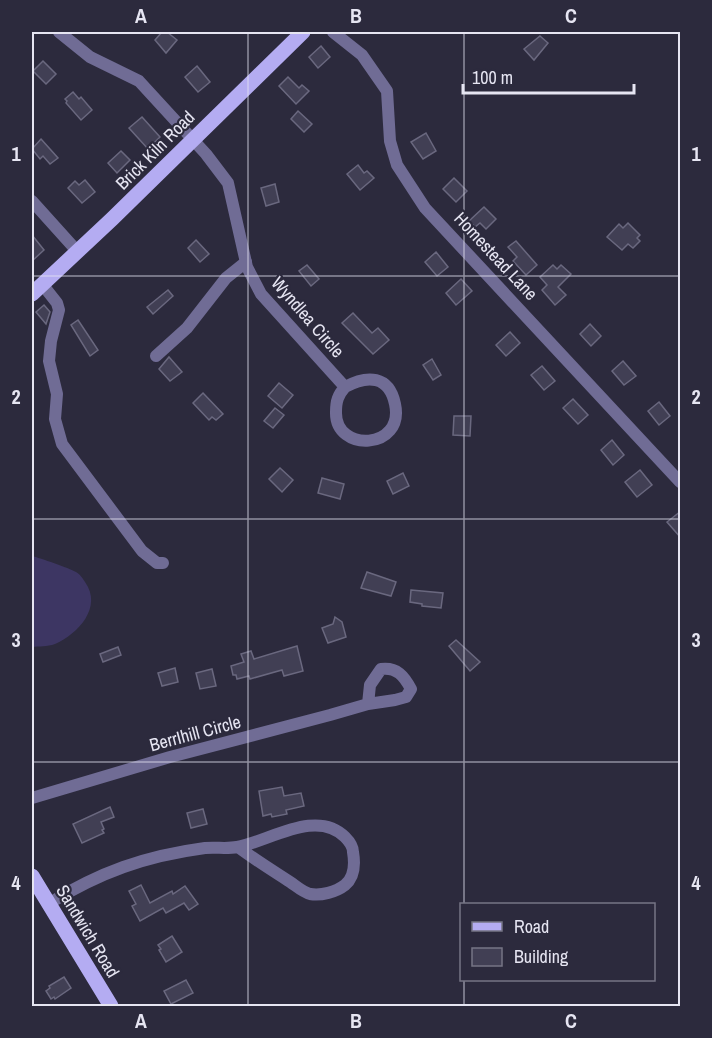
<svg xmlns="http://www.w3.org/2000/svg" width="712" height="1038" font-family="'Archivo Narrow',sans-serif">
<rect width="100%" height="100%" fill="#2c2a3d"/>
<path fill="#3d3663" d="M32,556c8,2 37,12 44,16 4,2 7,7 9,10 18,25 -7,52 -30,62 -8,3 -16,2 -23,3z"/>
<g fill="#413f54" stroke="#6a687f" stroke-width="1.5">
<path d="M162,32h5l10,8 -11,13 -11,-13z"/>
<path d="M540,36l8,7 -14,17 -10,-11z"/>
<path d="M321,46l9,11 -12,11 -9,-11z"/>
<path d="M43,61l13,13 -10,10 -13,-13z"/>
<path d="M197,66l13,16 -12,10 -13,-15z"/>
<path d="M288,77l11,11 3,-3 7,6 -13,13 -17,-18z"/>
<path d="M73,92l6,7 2,-2 11,13 -11,10 -15,-17 1,-2 -2,-2z"/>
<path d="M298,111l14,13 -8,8 -13,-13z"/>
<path d="M142,117l18,20 -12,12 -19,-21z"/>
<path d="M426,133l10,18 -13,8 -12,-17z"/>
<path d="M41,139l17,19 -8,6 -7,-8 -3,3 -8,-10z"/>
<path d="M121,151l9,9 -13,13 -9,-10z"/>
<path d="M358,165l6,8 3,-2 7,7 -14,12 -13,-16z"/>
<path d="M454,178l13,13 -11,11 -13,-13z"/>
<path d="M85,180l10,12 -13,11 -14,-15 7,-7 4,4z"/>
<path d="M275,184l4,18 -13,4 -5,-18z"/>
<path d="M484,207l12,12 -10,10 -6,-6 -5,4 -6,-6z"/>
<path d="M628,223l12,12 -3,3 3,3 -7,7 -5,-4 -6,6 -15,-13 12,-13 4,4z"/>
<path d="M32,235l12,15 -12,11z"/>
<path d="M196,240l13,14 -9,8 -12,-14z"/>
<path d="M516,241l21,24 -11,10 -13,-14 4,-4 -9,-10z"/>
<path d="M436,252l12,15 -11,9 -12,-14z"/>
<path d="M307,265l12,14 -8,7 -12,-15z"/>
<path d="M553,265l4,4 4,-4 10,9 -13,13 8,8 -11,10 -13,-15 5,-5 -7,-8z"/>
<path d="M461,279l11,12 -16,14 -10,-12z"/>
<path d="M168,290l5,6 -20,18 -6,-7z"/>
<path d="M44,305l6,7 -4,12 -10,-12z"/>
<path d="M353,313l19,20 6,-5 11,12 -16,14 -31,-31z"/>
<path d="M78,320l20,30 -8,6 -19,-31z"/>
<path d="M590,324l11,12 -10,10 -11,-12z"/>
<path d="M510,332l10,11 -14,13 -10,-11z"/>
<path d="M169,357l13,15 -12,9 -11,-12z"/>
<path d="M432,359l9,16 -8,5 -10,-15z"/>
<path d="M623,361l13,15 -12,9 -12,-14z"/>
<path d="M542,366l13,15 -11,9 -13,-15z"/>
<path d="M279,383l14,12 -11,13 -14,-12z"/>
<path d="M203,393l20,21 -7,6 -4,-3 -3,3 -16,-17z"/>
<path d="M573,399l15,16 -10,9 -15,-16z"/>
<path d="M659,402l11,14 -11,9 -11,-14z"/>
<path d="M275,408l9,7 -11,13 -9,-7z"/>
<path d="M454,416h17l-1,20 -17,-1z"/>
<path d="M612,440l12,15 -11,10 -12,-15z"/>
<path d="M280,468l13,12 -11,12 -13,-13z"/>
<path d="M640,470l12,15 -15,12 -12,-15z"/>
<path d="M403,473l6,13 -16,8 -6,-13z"/>
<path d="M322,478l22,6 -4,15 -22,-6z"/>
<path d="M681,511v27l-14,-16z"/>
<path d="M367,572l29,10 -5,14 -30,-8z"/>
<path d="M411,590l32,3 -2,15 -19,-2v-2l-12,-2z"/>
<path d="M335,617l7,5 4,15 -18,6 -6,-15 11,-4z"/>
<path d="M456,640l24,22 -10,9 -21,-25z"/>
<path d="M297,646l6,25 -19,5 -2,-6 -32,9 -1,-3 -12,3 -1,-4h-3l-2,-9 13,-4 -3,-8 10,-3 3,8z"/>
<path d="M118,647l3,8 -18,7 -3,-8z"/>
<path d="M175,668l3,14 -16,4 -4,-13z"/>
<path d="M212,669l4,17 -16,3 -4,-16z"/>
<path d="M282,787l2,9 17,-3 3,13 -18,4 1,4 -15,3 -1,-3 -8,2 -4,-25z"/>
<path d="M110,807l4,10 -13,5 3,7 -2,1 2,3 -22,10 -9,-19z"/>
<path d="M203,809l4,15 -16,4 -4,-15z"/>
<path d="M141,885l9,18 22,-12 1,3 12,-8 13,18 -9,6 -5,-7 -18,10 -3,-5 -23,13 -8,-15 4,-2 -7,-13z"/>
<path d="M172,936l10,16 -16,10 -7,-12 2,-1 -3,-4z"/>
<path d="M64,977l7,11 -16,11 -1,-2 -3,2 -5,-8 4,-3 -1,-2z"/>
<path d="M186,980l7,13 -22,11 -7,-13z"/>
</g>
<g fill="none" stroke-linecap="round" stroke-linejoin="round">
<g stroke="#706c95" stroke-width="12">
<path d="M59,32l31,25 49,24 67,73 22,29 19,84 14,27 84,93c-7,8 -9,14 -9,25 -1,41 69,38 59,-8 -6,-29 -28,-29 -50,-17"/>
<path d="M333,32l29,23 25,36 3,50 7,24 28,43 255,274"/>
<path d="M32,201l45,50"/>
<path d="M42,284l15,19 2,7 -8,31 -2,20 8,33 -2,25 7,25 80,107 15,12h6"/>
<path d="M156,356l31,-28 39,-50 20,-16"/>
<path d="M32,798l138,-41 160,-42 38,-11 27,-4 11,-3 5,-8c-7,-13 -14,-22 -30,-20l-11,16 -2,19"/>
<path d="M48,904c52,-32 97,-48 157,-56 11,-1 22,1 32,-1 31,-5 79,-39 108,-10 4,4 8,9 8,15 2,12 2,25 -8,33 -9,7 -24,11 -35,9 -8,-2 -16,-10 -23,-14 -17,-11 -33,-21 -49,-33"/>
</g>
<g stroke="#b4acf2" stroke-width="15">
<path d="M32,294l80,-75 191,-187"/>
<path d="M32,876l79,130"/>
</g>
</g>
<path fill="none" stroke="#e6e5f2" stroke-width="1.5" stroke-opacity="0.55" d="M248,32v974M464,32v872M32,276h648M32,519h648M32,762h648M464,980v26"/>
<g text-anchor="middle" dominant-baseline="central" stroke-width="4.5" stroke-linejoin="round" paint-order="stroke">
<g font-size="18" fill="#e6e5f2" stroke="#2c2a3d">
<text transform="translate(155 150) rotate(-45)">Brick Kiln Road</text>
<text transform="translate(496 256) rotate(47)">Homestead Lane</text>
<text transform="translate(308 317) rotate(49)">Wyndlea Circle</text>
<text transform="translate(195 733) rotate(-15)">BerrIhill Circle</text>
<text transform="translate(88 931) rotate(59)">Sandwich Road</text>
</g>
</g>
<rect width="712" height="1038" fill="none" stroke="#2c2a3d" stroke-width="66"/>
<rect x="460" y="903" width="195" height="78" fill="#2c2a3d" stroke="#767585" stroke-width="1.5"/>
<rect x="472" y="922" width="30" height="9" fill="#b4acf2" stroke="#767585" stroke-width="1.5"/>
<text x="514" y="933" font-size="18" fill="#e6e5f2">Road</text>
<rect x="472" y="948" width="30" height="18" fill="#413f54" stroke="#767585" stroke-width="1.5"/>
<text x="514" y="963" font-size="18" fill="#e6e5f2">Building</text>
<path d="M463 84v9h171v-9" fill="none" stroke="#e6e5f2" stroke-width="3"/>
<text x="472" y="84" font-size="18" fill="#e6e5f2" stroke="#2c2a3d" stroke-width="4.5" paint-order="stroke">100 m</text>
<rect x="33" y="33" width="646" height="972" fill="none" stroke="#e6e5f2" stroke-width="2"/>
<g font-size="20" text-anchor="middle" font-weight="bold" fill="#e6e5f2">
<text x="141" y="23">A</text>
<text x="356" y="23">B</text>
<text x="571" y="23">C</text>
<text x="16" y="161">1</text>
<text x="696" y="161">1</text>
<text x="16" y="404">2</text>
<text x="696" y="404">2</text>
<text x="16" y="647">3</text>
<text x="696" y="647">3</text>
<text x="16" y="890">4</text>
<text x="696" y="890">4</text>
<text x="141" y="1028">A</text>
<text x="356" y="1028">B</text>
<text x="571" y="1028">C</text>
</g>
</svg>
